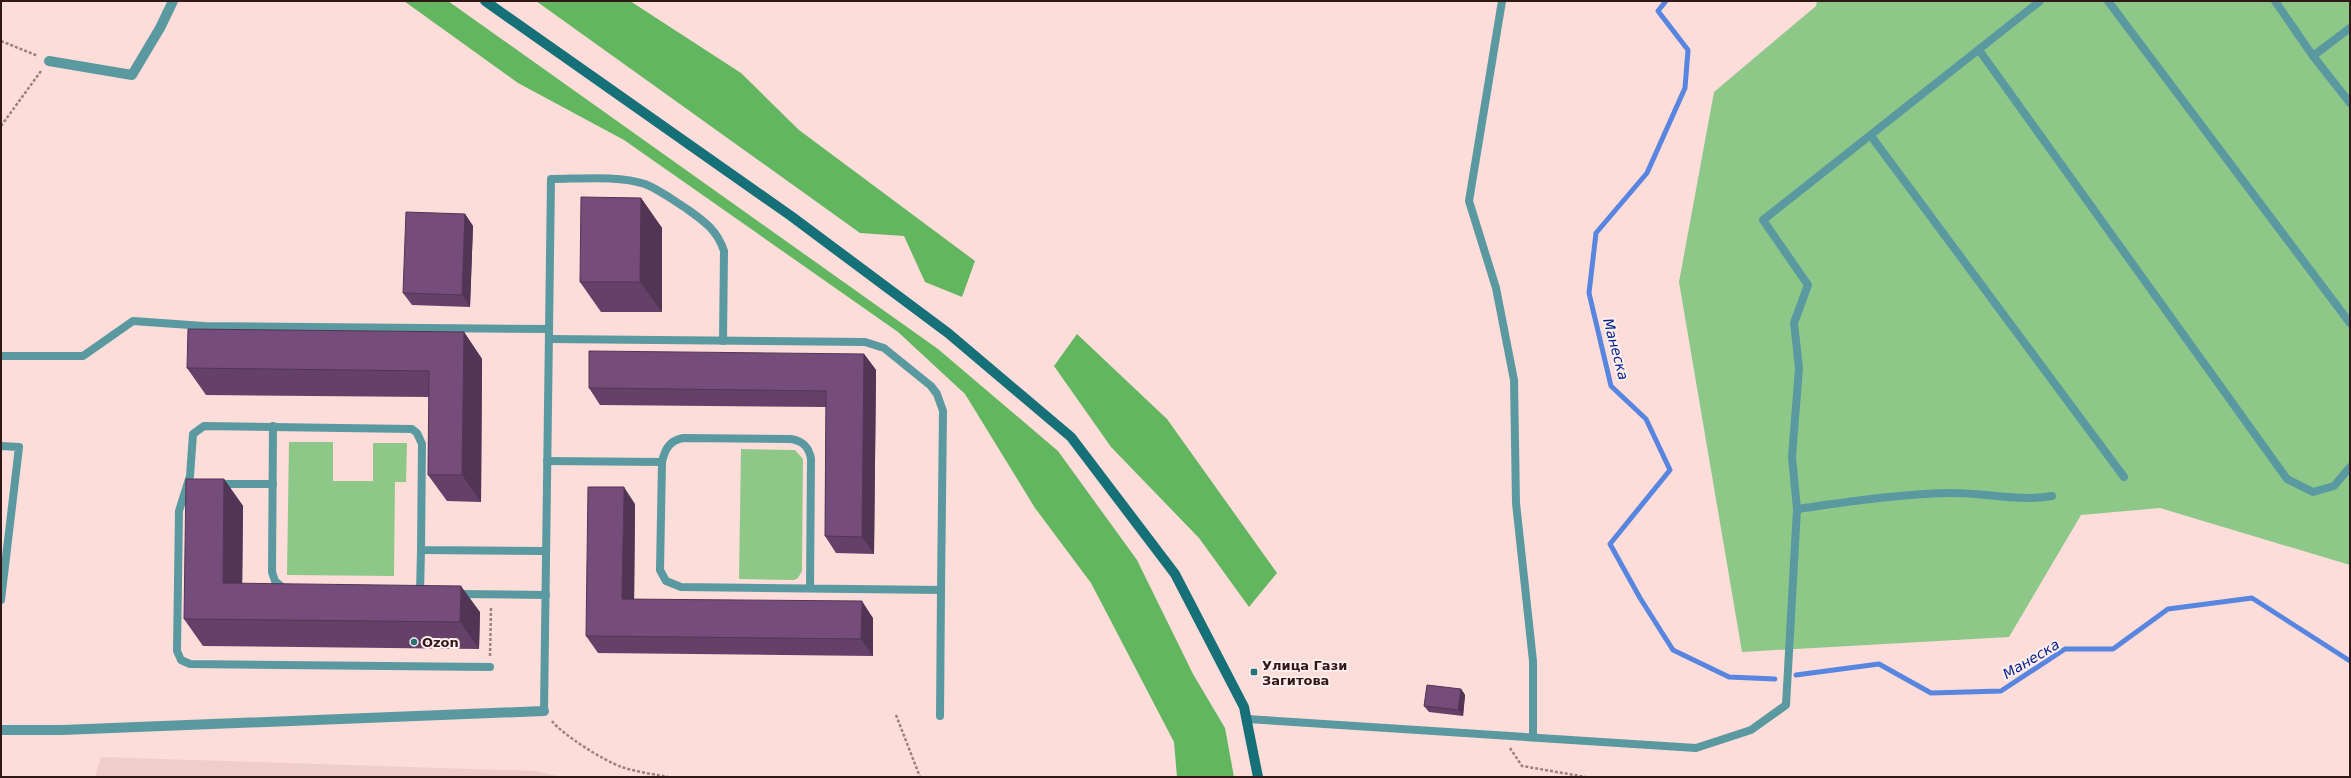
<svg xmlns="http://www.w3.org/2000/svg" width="2351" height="778" font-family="'DejaVu Sans',sans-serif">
<rect width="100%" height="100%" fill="#fcddda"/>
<path fill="#efcdca" d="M101,757l435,14 25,6h-466z"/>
<g fill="#8dc889">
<path d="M1817,1h533v564l-190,-57 -79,7 -72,122 -267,15 -63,-370 35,-190 102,-86z"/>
<path d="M289,442h44v39h40v-38h34l-1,39h-11l-1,94 -107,-1z"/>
<path d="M741,449l54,1 8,9 -1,112 -4,7 -4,2 -55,-1z"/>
</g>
<g fill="#63b660">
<path d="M404,1h44l490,348 120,102 79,109 56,114 32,54 9,49h-57l-3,-35 -83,-159 -56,-75 -70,-114 -67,-62 -274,-192 -106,-57z"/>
<path d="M536,1h94l111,72 58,57 176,131 -13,36 -37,-15 -21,-46 -44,-3z"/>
<path d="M1077,334l90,85 110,154 -28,34 -50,-69 -88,-91 -57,-81z"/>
</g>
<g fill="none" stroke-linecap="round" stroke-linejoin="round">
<g stroke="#5885df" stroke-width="5">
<path d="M1666,1l-8,10 30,39 -3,38 -38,85 -51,60 -7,60 22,93 35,33 24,51 -60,74 30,54 33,52 56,27 46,2"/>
<path d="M1796,675l83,-11 52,29 70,-2 64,-42h48l55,-40 84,-11 98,63"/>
</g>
<g stroke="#9e817f" stroke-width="2.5" stroke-dasharray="3 2" stroke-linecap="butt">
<path d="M1,41l37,15"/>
<path d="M1,126l40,-55"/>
<path d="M490,656l1,-49"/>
<path d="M896,715l24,62"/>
<path d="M552,721c11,14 52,40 70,46 14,5 31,7 46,10"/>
<path d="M1510,748l12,18 64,11"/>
</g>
<g stroke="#5a999f" stroke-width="8">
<path d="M1502,1l-33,200 27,87 18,92 2,123 17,158v76"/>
<path d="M2108,1l242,322"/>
<path d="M2275,1l38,55 37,47"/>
<path d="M1979,50l308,429 26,13 21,-6 16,-19"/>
<path d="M2313,56l37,-28"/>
<path d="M1871,136l253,341"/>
<path d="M549,339l316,3 19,6 47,38 6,8 6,17 -2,179 -260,-3 -15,-6 -6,-11 2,-108c3,-13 7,-21 21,-24l108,1c12,2 18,8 20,20l-1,129"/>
<path d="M1,356h82l50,-35 71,5 345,3"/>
<path d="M273,426l-1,146 3,9 11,9"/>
<path d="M1,446l18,1 -18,153"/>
<path d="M547,461l115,1"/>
<path d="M217,484h56"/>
<path d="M1797,509l-5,-52 7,-89 -5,-45 14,-38 -45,-65 277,-219"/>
<path d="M421,550l-1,43h2"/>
<path d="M456,594l90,1"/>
<path d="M490,667l-300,-3 -9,-4 -4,-9 2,-140 11,-35 3,-42 11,-8 208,3 5,4 5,11 -1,106 125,1"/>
<path d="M544,711l7,-532c27,0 68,-4 94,5 15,6 28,16 42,25 17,12 30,21 37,42l-1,90"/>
<path d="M940,716l1,-126"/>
<path d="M1247,719l449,29 55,-18 35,-25 11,-196c50,-7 101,-15 152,-16 35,-1 69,9 103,3"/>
</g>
<g stroke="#5a999f" stroke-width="10">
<path d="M49,61l83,14 28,-47 13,-27"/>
<path d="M1,730h61l482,-19"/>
</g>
<path stroke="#167077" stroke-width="10" d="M485,1l306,215 157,117 123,104 104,137 69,133 14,70"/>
</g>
<g fill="#654169">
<path d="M641,198l21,30v84h-61l-21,-30z"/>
<path d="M465,214l8,12 -3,81 -58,-2 -9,-12z"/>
<path d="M464,332l18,27 -1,143 -34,-1 -19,-26 1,-78 -223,-2 -19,-27z"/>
<path d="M864,354l12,16 -2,184 -38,-1 -11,-17 1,-129 -226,-2 -11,-17z"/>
<path d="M224,479l19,27 -1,78 238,28 -1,37 -276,-3 -19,-27z"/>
<path d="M635,504l-1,95 239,19v38l-275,-3 -12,-17z"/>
<path d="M1461,689l4,6 -2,21 -34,-4 -5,-6z"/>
</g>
<g fill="#523555">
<path d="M641,198l21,30v84l-22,-30z"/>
<path d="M465,214l8,12 -3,81 -8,-12z"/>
<path d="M464,332l18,27 -1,143 -19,-27z"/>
<path d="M864,354l12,16 -2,184 -12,-17z"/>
<path d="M224,479l19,27 -1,104 -19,-27z"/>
<path d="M624,487l11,17 -1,112 -12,-17z"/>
<path d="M461,586l19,26 -1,37 -19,-27z"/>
<path d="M862,601l11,17v38l-12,-17z"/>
<path d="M1461,689l4,6 -2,21 -5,-6z"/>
</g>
<g fill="#754c7a" stroke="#523555">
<path d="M581,197l60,1 -1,84h-60z"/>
<path d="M406,212l59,2 -3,81 -59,-2z"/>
<path d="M188,329l276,3 -2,143h-34l1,-104 -242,-3z"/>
<path d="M589,351l275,3 -2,183 -37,-1 1,-145 -237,-3z"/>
<path d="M186,479h38l-1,104 238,3 -1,36 -276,-3z"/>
<path d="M588,487h36l-2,112 240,2 -1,38 -275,-3z"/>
<path d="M1427,685l34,4 -3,21 -34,-4z"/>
</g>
<g fill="#287278" stroke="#feeeed" stroke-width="1.5">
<circle cx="414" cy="642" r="4"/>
<rect x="1250" y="668" width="8" height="8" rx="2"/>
</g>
<g text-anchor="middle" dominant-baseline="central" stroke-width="4" stroke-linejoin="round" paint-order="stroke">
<g font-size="13" font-weight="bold" fill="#311716" stroke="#feeeed" text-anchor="start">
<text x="422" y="642">Ozon</text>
<text x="1262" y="665">Улица Гази<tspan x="1262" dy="15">Загитова</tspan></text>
</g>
<g font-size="14" font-style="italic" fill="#001f89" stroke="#feeeed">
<text transform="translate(1616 349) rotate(75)">Манеска</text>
<text transform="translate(2031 659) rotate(-31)">Манеска</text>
</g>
</g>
<rect width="2351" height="778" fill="none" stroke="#311716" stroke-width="4"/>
</svg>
